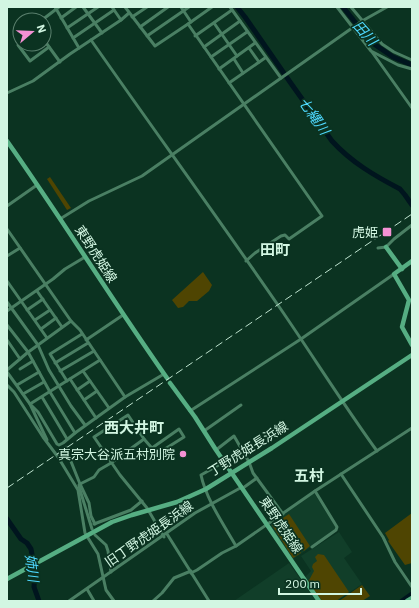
<svg xmlns="http://www.w3.org/2000/svg" width="419" height="608" font-family="'IBM Plex Sans','Noto Sans JP',sans-serif">
<rect width="100%" height="100%" fill="#0b3321"/>
<g fill="#113e29">
<path d="M314,493l23,36 -44,30 -22,-31v-4z"/>
<path d="M339,532l13,20 -8,6 18,26 -25,17h-17l-16,-23 7,-7 -10,-15z"/>
<path d="M289,563l27,38h-82l29,-20z"/>
</g>
<g fill="#4f4502">
<path d="M50,177l21,31 -4,2 -20,-31z"/>
<path d="M203,272l9,13 -3,6 -12,10h-8l-6,6 -5,1 -6,-8z"/>
<path d="M412,513v50l-7,2 -17,-24 1,-1 -4,-7z"/>
<path d="M289,514l21,32 -6,5 -2,-2 -2,2 1,2 -8,5 -21,-33z"/>
<path d="M318,554l6,1 25,37 -13,9h-14l-14,-19 6,-11 -2,-4 1,-3 4,-3 -2,-4z"/>
<path d="M362,585l8,11 -8,5h-23z"/>
</g>
<g fill="none" stroke-linecap="round" stroke-linejoin="round">
<g stroke="#00151e" stroke-width="5">
<path d="M237,7l8,10 45,65 42,59c19,21 43,35 68,48l5,6 7,10"/>
<path d="M343,7l28,35 22,15 19,8"/>
<path d="M7,519l14,20 6,4 4,6 4,23 -1,15 5,14"/>
<path d="M402,601l10,-7"/>
</g>
<path stroke="#29503e" stroke-width="3" stroke-dasharray="3 1.5" stroke-linecap="butt" d="M65,446l3,5"/>
<g stroke="#4a7f63" stroke-width="3">
<path d="M55,7l24,41"/>
<path d="M83,7l19,26"/>
<path d="M112,7l9,13"/>
<path d="M125,7l30,39 33,-22"/>
<path d="M181,7l10,15"/>
<path d="M212,7l-24,17 134,192 -33,23 -4,-4 -4,1 -26,17 -9,8"/>
<path d="M230,7l51,71"/>
<path d="M337,7l34,44 27,14 14,4"/>
<path d="M351,7l31,37 12,8 18,8"/>
<path d="M132,17l15,-10"/>
<path d="M61,18l15,-11"/>
<path d="M42,20l17,-13"/>
<path d="M214,23l23,33"/>
<path d="M140,27l28,-20"/>
<path d="M67,28l31,-21"/>
<path d="M147,36l42,-29"/>
<path d="M195,36l37,-26"/>
<path d="M73,38l41,-28"/>
<path d="M44,40l16,22"/>
<path d="M91,40c63,90 127,178 189,268 33,48 63,96 97,143"/>
<path d="M20,44l-2,1 12,16 19,-14"/>
<path d="M204,47l36,-26"/>
<path d="M249,48l10,14"/>
<path d="M372,52l40,56"/>
<path d="M211,57l36,-25"/>
<path d="M234,59l9,14"/>
<path d="M219,69l36,-26"/>
<path d="M229,83l36,-25"/>
<path d="M7,93l26,-12 37,-27 51,-34 8,-7"/>
<path d="M7,206l30,-21"/>
<path d="M60,219l29,-18 53,-25 220,-155 25,-14"/>
<path d="M7,229l64,92 -44,32 -20,17"/>
<path d="M378,248l8,-1 8,-8 18,-14"/>
<path d="M7,256l13,-8"/>
<path d="M7,281l40,57"/>
<path d="M37,291l25,36"/>
<path d="M7,302l31,43 11,25 22,36 14,19"/>
<path d="M27,310l16,-11"/>
<path d="M7,311l46,-32 12,-10 20,-12"/>
<path d="M35,320l15,-10"/>
<path d="M71,321l9,9 45,67"/>
<path d="M7,325l21,27 22,40 25,41"/>
<path d="M41,329l15,-11"/>
<path d="M7,340l13,19"/>
<path d="M86,340l37,-25"/>
<path d="M100,360l-70,44 8,8 19,32 2,1 4,-2 12,-10 50,-36 39,-23"/>
<path d="M55,363l33,-20"/>
<path d="M20,369l13,-8"/>
<path d="M60,371l34,-20"/>
<path d="M83,371l26,37"/>
<path d="M7,372l23,32 17,36"/>
<path d="M70,379l26,39"/>
<path d="M67,381l-17,-27 32,-20"/>
<path d="M7,385l7,7 29,45 15,20 20,33 7,43 13,21 8,36 8,11"/>
<path d="M17,385l22,-13"/>
<path d="M77,390l13,-9"/>
<path d="M23,394l21,-12"/>
<path d="M42,397l25,42"/>
<path d="M84,400l13,-9"/>
<path d="M190,411l111,-72 93,-65"/>
<path d="M204,431l37,-26"/>
<path d="M144,439l13,15 27,-17 -5,-8 -27,19"/>
<path d="M216,450l18,-14 15,26 4,11 30,41"/>
<path d="M68,451l2,8 10,25 -1,1 1,5 12,39"/>
<path d="M224,462l-23,13c5,24 23,50 35,71"/>
<path d="M341,474l42,63 12,25 17,25"/>
<path d="M243,488l14,-10"/>
<path d="M94,524l37,-14 11,-9"/>
<path d="M95,524l-4,-8 -2,-13 -9,-19 14,-7 5,-7 12,-7 33,-24 -16,-24 -34,22 26,38 27,33 17,29"/>
<path d="M167,534l42,67"/>
<path d="M95,535l11,10 2,6 3,21"/>
<path d="M312,547l24,-17 1,-3 -22,-36"/>
<path d="M191,573l6,-3 25,-17 14,-7 79,-55 97,-63"/>
<path d="M87,589l7,12"/>
<path d="M69,601l126,-88 47,-26"/>
<path d="M153,601l9,-8 12,-15 17,-7"/>
</g>
<g stroke="#56ae83" stroke-width="4.5">
<path d="M7,141c55,78 105,159 160,237"/>
<path d="M386,247l16,22"/>
<path d="M412,261l-18,13 15,26 -7,27 10,18"/>
<path d="M170,383l25,34 21,33 103,151"/>
<path d="M7,579l105,-57 20,-7 45,-13 29,-13 66,-41 140,-93"/>
<path d="M407,601l5,-3"/>
</g>
<path stroke="#bde2ce" stroke-width="1" stroke-dasharray="8 4" stroke-linecap="butt" d="M7,488l405,-274"/>
</g>
<g fill="#f491d4" stroke="#0b3321" stroke-width="1.5">
<rect x="382" y="227" width="10" height="10" rx="2"/>
<circle cx="183" cy="454" r="4"/>
</g>
<g text-anchor="middle" dominant-baseline="central" stroke-width="3.5" stroke-linejoin="round" paint-order="stroke">
<g font-size="13" fill="#d2f6e2" stroke="#0b3321" text-anchor="end">
<text x="378" y="232">虎姫</text>
<text x="175" y="454">真宗大谷派五村別院</text>
</g>
<g font-size="13" fill="#d2f6e2" stroke="#0b3321">
<text transform="translate(96 254) rotate(57)">東野虎姫線</text>
<text transform="translate(248 449) rotate(-32)">丁野虎姫長浜線</text>
<text transform="translate(281 525) rotate(56)">東野虎姫線</text>
<text transform="translate(149 534) rotate(-35)">旧丁野虎姫長浜線</text>
</g>
<g font-size="14" font-style="italic" fill="#4ed8fe" stroke="#0b3321">
<text transform="translate(365 33) rotate(48)">田川</text>
<text transform="translate(314 116) rotate(55)">七縄川</text>
<text transform="translate(32 568) rotate(83)">姉川</text>
</g>
<g font-size="15" font-weight="bold" fill="#d2f6e2" stroke="#0b3321">
<text x="275" y="249">田町</text>
<text x="134" y="427">西大井町</text>
<text x="309" y="475">五村</text>
</g>
</g>
<rect width="419" height="608" fill="none" stroke="#d2f6e2" stroke-width="16"/>
<g transform="translate(32 32) rotate(71)"><circle r="19" fill="#0b3321" stroke="#5b816e"/>
<path d="M0-3L7 15L0 10L-7 15Z" fill="#f491d4"/>
<text y="-6" font-size="11" font-weight="bold" text-anchor="middle" fill="#d2f6e2">N</text>
</g>
<path d="M279 588v6h82v-6" fill="none" stroke="#d2f6e2" stroke-width="2"/>
<text x="285" y="588" font-size="12" fill="#d2f6e2" stroke="#0b3321" stroke-width="3" paint-order="stroke">200 m</text>
</svg>
